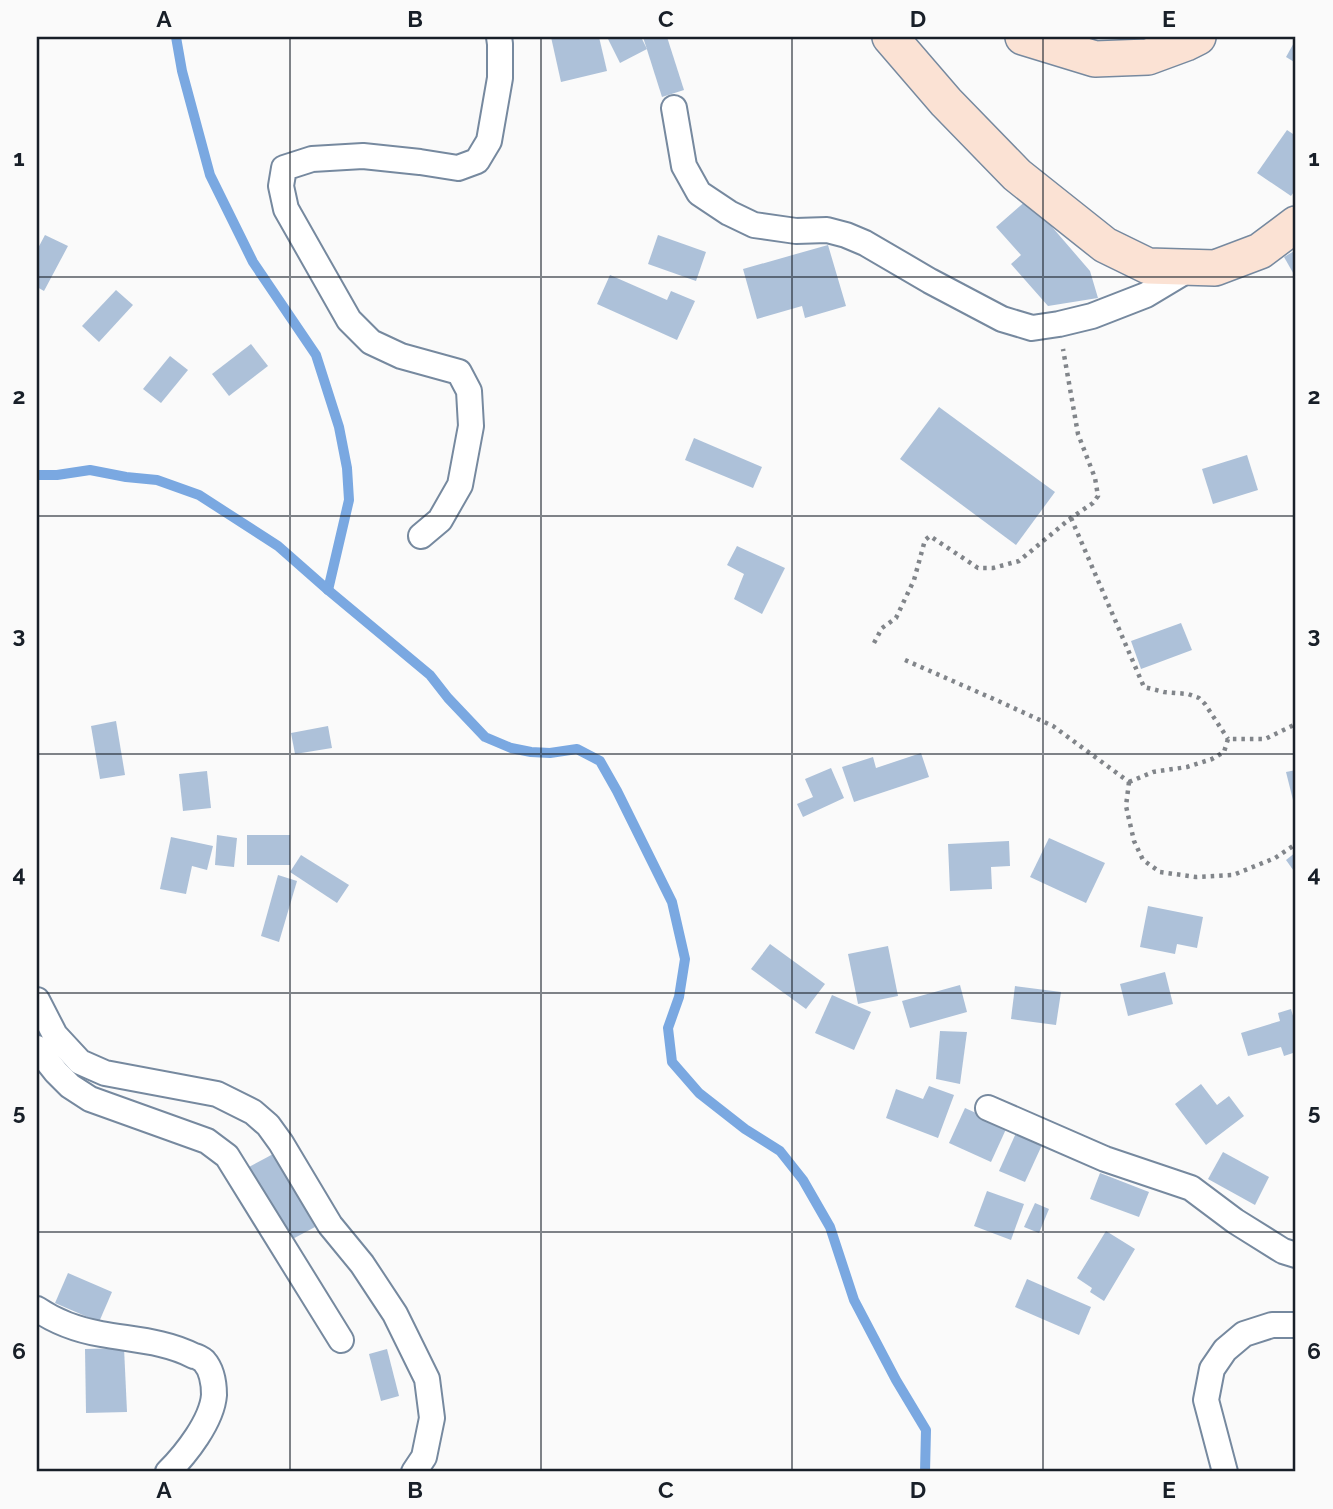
<svg xmlns="http://www.w3.org/2000/svg" width="1333" height="1509" font-family="Raleway,sans-serif">
<rect width="100%" height="100%" fill="#fafafa"/>
<g fill="none" stroke-linecap="round" stroke-linejoin="round">
<g stroke="#7aa8e1" stroke-width="10">
<path d="M176,37l6,34 28,104 43,87 63,93 23,72 8,41 2,32 -21,90"/>
<path d="M37,475h20l33,-5 36,7 31,3 42,15 79,51 50,44 102,85 18,23 37,39 26,11 20,4 19,1 27,-4 23,12 17,30 55,111 13,57 -6,38 -11,31 4,34 27,31 46,36 35,22 23,29 27,47 24,73 42,80 30,50 -1,42"/>
</g>
</g>
<g fill="#adc1d9">
<path d="M551,37h48l8,34 -46,11z"/>
<path d="M607,37h34l6,12 -27,14z"/>
<path d="M643,37h24l17,53 -22,7z"/>
<path d="M1296,39v24l-10,-6z"/>
<path d="M1287,130l9,6v53l-5,7 -34,-23z"/>
<path d="M1028,199l62,72 8,27 -50,8 -37,-42 10,-9 -25,-28z"/>
<path d="M45,235l23,11 -24,45 -7,-4v-37z"/>
<path d="M658,235l48,17 -10,29 -48,-17z"/>
<path d="M828,245l18,61 -41,12 -3,-12 -45,13 -14,-50z"/>
<path d="M1296,250v28l-12,-21z"/>
<path d="M610,275l57,25 4,-9 24,10 -18,39 -80,-36z"/>
<path d="M116,290l17,15 -34,37 -17,-16z"/>
<path d="M251,344l17,22 -39,30 -17,-22z"/>
<path d="M170,356l18,14 -27,33 -18,-14z"/>
<path d="M939,407l116,85 -39,53 -116,-86z"/>
<path d="M694,438l68,29 -9,21 -68,-28z"/>
<path d="M1247,455l11,35 -45,14 -11,-35z"/>
<path d="M737,546l48,22 -23,46 -28,-15 10,-25 -17,-9z"/>
<path d="M1181,623l11,27 -51,19 -10,-28z"/>
<path d="M116,721l9,54 -25,4 -9,-53z"/>
<path d="M328,726l4,22 -37,6 -4,-21z"/>
<path d="M921,753l8,24 -75,25 -12,-35 31,-10 3,11z"/>
<path d="M831,768l13,30 -41,19 -6,-13 16,-7 -8,-18z"/>
<path d="M1296,770v38h-1l-9,-36z"/>
<path d="M207,771l4,37 -28,3 -4,-37z"/>
<path d="M217,835l20,3 -3,29 -19,-2z"/>
<rect x="247" y="835" width="43" height="30"/>
<path d="M171,837l42,9 -6,24 -15,-4 -6,28 -26,-5z"/>
<path d="M1049,838l56,25 -19,40 -56,-26z"/>
<path d="M1009,841l1,25 -19,1 1,22 -42,2 -2,-47z"/>
<path d="M1296,852v22l-10,-14z"/>
<path d="M301,855l48,30 -12,18 -47,-31z"/>
<path d="M278,875l19,6 -18,61 -18,-6z"/>
<path d="M1148,906l55,11 -6,31 -20,-4 -2,10 -35,-7z"/>
<path d="M770,944l55,40 -19,25 -55,-40z"/>
<path d="M888,946l10,50 -40,8 -10,-50z"/>
<path d="M1165,972l8,32 -45,12 -8,-32z"/>
<path d="M960,985l7,27 -57,16 -8,-27z"/>
<path d="M1015,986l46,6 -5,33 -45,-6z"/>
<path d="M832,995l39,17 -17,38 -39,-17z"/>
<path d="M1291,1009l5,17v26l-12,4 -3,-9 -33,9 -7,-23 39,-12 -2,-8z"/>
<path d="M940,1031l27,1 -7,52 -24,-5z"/>
<path d="M1201,1084l16,21 12,-9 15,20 -38,29 -31,-41z"/>
<path d="M929,1086l25,9 -16,43 -52,-20 10,-29 27,10z"/>
<path d="M965,1108l42,19 -16,35 -42,-19z"/>
<path d="M1016,1133l26,12 -17,37 -26,-11z"/>
<path d="M1223,1152l46,25 -14,28 -47,-26z"/>
<path d="M275,1153l40,74 -28,15 -40,-74z"/>
<path d="M1100,1173l49,19 -10,25 -49,-18z"/>
<path d="M987,1191l37,13 -13,36 -37,-14z"/>
<path d="M1035,1203l14,6 -10,24 -15,-6z"/>
<path d="M1106,1231l29,18 -31,52 -14,-9 2,-4 -15,-10z"/>
<path d="M68,1273l44,19 -13,30 -44,-19z"/>
<path d="M1027,1279l64,28 -12,28 -64,-28z"/>
<path d="M124,1348l3,64 -41,1 -1,-64z"/>
<path d="M387,1349l12,47 -18,5 -12,-47z"/>
</g>
<g fill="none" stroke-linecap="round" stroke-linejoin="round">
<defs>
<g id="minor">
<path d="M674,108l10,58 15,27 30,20 25,12 42,6 31,-1 19,5 19,8 65,38 72,38 30,9 27,-4 33,-8 54,-21 45,-27"/>
<path d="M421,536l19,-16 20,-35 11,-59 -2,-35 -10,-19 -58,-16 -30,-14 -22,-22 -63,-111 -5,-23 3,-18 28,-9 51,-3 57,6 38,6 19,-7 12,-20 11,-63v-34l-1,-7"/>
<path d="M37,1000l18,35 25,27 25,11 112,21 36,18 15,13 13,18 49,82 32,39 33,50 32,65 5,39 -8,39 -10,15"/>
<path d="M37,1048l19,24 14,14 20,13 117,42 20,15 114,184"/>
<path d="M988,1108l117,51 86,29 44,33 48,30 13,4"/>
<path d="M37,1309c19,13 41,21 64,25 32,6 64,7 93,22 2,0 8,3 10,5 8,9 10,23 10,34 -2,26 -28,59 -46,77"/>
<path d="M1225,1472l-19,-72 6,-31 13,-19 19,-16 28,-9h24"/>
</g>
<g id="secondary">
<path d="M890,37l56,65 71,73 88,70 43,21 67,2 45,-17 36,-27"/>
<path d="M1023,37l72,22 53,-2 38,-14 12,-6"/>
</g>
</defs>
<use href="#minor" stroke="#76899f" stroke-width="28"/>
<use href="#secondary" stroke="#76899f" stroke-width="38"/>
<g stroke="#81858a" stroke-width="4.5" stroke-dasharray="3.5 5" stroke-linecap="butt">
<path d="M1071,518l73,169 20,5 24,2 11,4 6,6 23,35"/>
<path d="M874,643l8,-15 14,-10 18,-38 11,-40 5,-4 48,32h15l26,-7 52,-43 22,-15 5,-7 -3,-18 -17,-44 -15,-85"/>
<path d="M905,660l91,40 57,26 76,56"/>
<path d="M1129,782l-3,24 8,35 9,19 17,12 36,5 37,-2 42,-17 21,-14"/>
<path d="M1129,782l24,-10 34,-5 25,-8 12,-7 4,-13h37l31,-15"/>
</g>
<use href="#minor" stroke="#fff" stroke-width="24"/>
<use href="#secondary" stroke="#fbe2d4" stroke-width="35"/>
</g>
<path fill="none" stroke="#181f28" stroke-width="2" stroke-opacity="0.55" d="M290,37v1435M541,37v1435M792,37v1435M1043,37v1435M37,277h1259M37,516h1259M37,754h1259M37,993h1259M37,1232h1259"/>
<rect width="1333" height="1509" fill="none" stroke="#fafafa" stroke-width="77"/>
<rect x="38" y="38" width="1256" height="1432" fill="none" stroke="#181f28" stroke-width="2.5"/>
<g font-size="23" text-anchor="middle" font-weight="bold" fill="#181f28">
<text x="164" y="27">A</text>
<text x="415" y="27">B</text>
<text x="666" y="27">C</text>
<text x="918" y="27">D</text>
<text x="1169" y="27">E</text>
<text x="19" y="166">1</text>
<text x="1314" y="166">1</text>
<text x="19" y="404">2</text>
<text x="1314" y="404">2</text>
<text x="19" y="643">3</text>
<text x="1314" y="643">3</text>
<text x="19" y="882">4</text>
<text x="1314" y="882">4</text>
<text x="19" y="1120">5</text>
<text x="1314" y="1120">5</text>
<text x="19" y="1359">6</text>
<text x="1314" y="1359">6</text>
<text x="164" y="1498">A</text>
<text x="415" y="1498">B</text>
<text x="666" y="1498">C</text>
<text x="918" y="1498">D</text>
<text x="1169" y="1498">E</text>
</g>
</svg>
